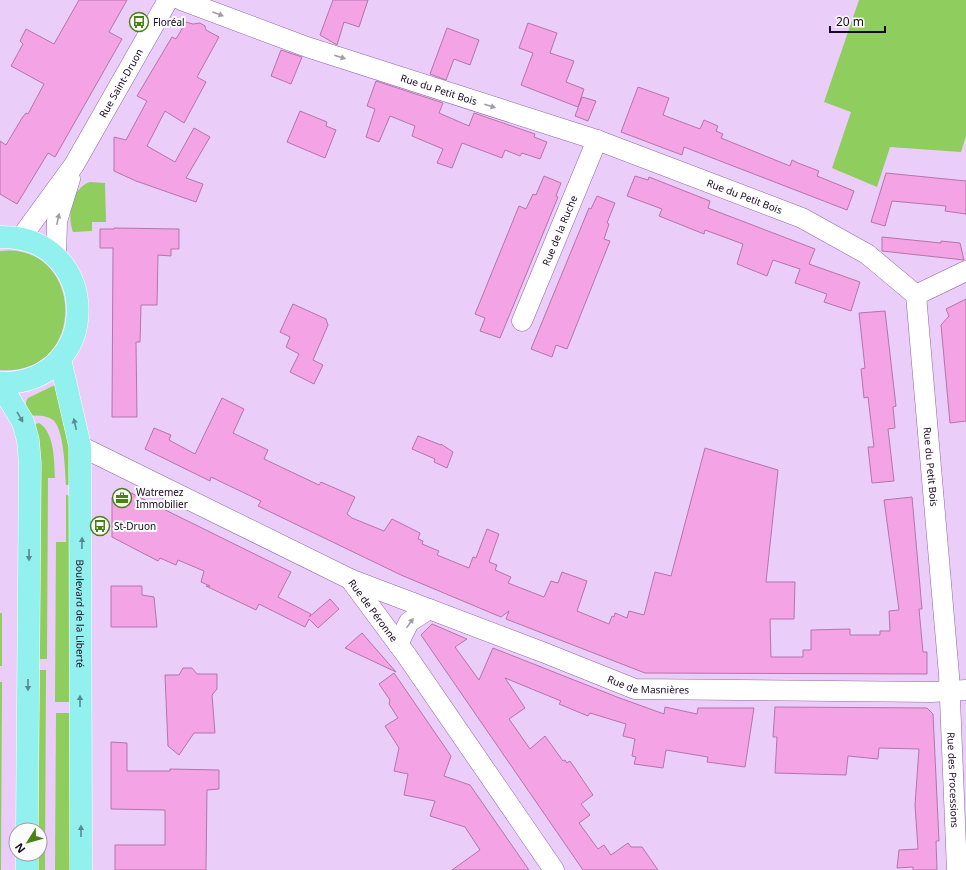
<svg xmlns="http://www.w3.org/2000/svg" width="966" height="870" font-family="'Noto Sans',sans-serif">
<rect width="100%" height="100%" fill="#eacef9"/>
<g fill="#8ecd5e">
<path d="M859,0h107v136l-5,16 -71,-5 -13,40 -45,-19 19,-56 -27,-10z"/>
<path d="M90,182l15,1 1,39h-14v9l-19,1c-6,-17 -2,-44 17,-50z"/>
<path d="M0,251c84,-10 90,125 0,119z"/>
<path d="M57,384l13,53 2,48h-6c-1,-15 -2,-56 -13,-65 -7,-5 -16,-5 -24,-4 -3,-7 -5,-12 -1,-18z"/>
<path d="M39,423c16,10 15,38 16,55h-7l-1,181h-9l-6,-234z"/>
<path d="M66,495l6,1v206h-17l1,-160h10z"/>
<rect x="0" y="613" width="2" height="53"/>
<path d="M39,670h7l-1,200h-7v-16h2v-24h-2z"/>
<path d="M0,682h2l-1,188h-1z"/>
<path d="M56,713h15l-1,157h-15z"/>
</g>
<g fill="#f4a3e5" stroke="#b574aa">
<path d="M79,0h48l-18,32 13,7 -67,118 -7,-4 -31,51 -17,-10v-53l6,4 16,-27 4,-5 2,1 16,-30 -33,-18 12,-22 -3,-3 6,-12 28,15z"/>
<path d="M333,0h35l-9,27 -15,-5 -7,23 -17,-10z"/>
<path d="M186,22l7,2 7,-1 5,3 1,4 13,7 -22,40 9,5 -22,41 -19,-12 -18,35 28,16 19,-34 16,9 -24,41 17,6 -7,18 -60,-21 -22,-10v-34l12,3 21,-39 -10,-5 35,-59 4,2z"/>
<path d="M528,23l29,10 -7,20 24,8 -8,21 18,7 -6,18 -57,-22 12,-32 -14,-5z"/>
<path d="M447,28l32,12 -9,25 -16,-6 -8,21 -16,-6z"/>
<path d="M281,50l21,7 -11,27 -20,-8z"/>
<path d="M376,81l67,22 -4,10 30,13 5,-13 61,21 -1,3 13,5 -7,17 -18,-6 -2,3 -15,-6 -3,8 -40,-15 -10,25 -15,-5 6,-14 -31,-13 3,-10 -25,-10 -11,26 -13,-5 9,-28 -8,-3z"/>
<path d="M638,87l31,11 -6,17 37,14 4,-9 14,6 -2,5 7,3 -2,4 69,28 2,-6 6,3 21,8 -2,5 37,15 -7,19 -163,-63 -2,8 -61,-23z"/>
<path d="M582,97l14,4 -8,20 -13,-5z"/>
<path d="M300,111l27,11 -1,4 10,4 -11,28 -38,-16z"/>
<path d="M886,173l80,8v33l-21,-3 1,-5 -54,-5 -7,25 -14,-4z"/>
<path d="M544,176l17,7 -5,13 2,1 -58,141 -20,-7 5,-13 -10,-4 44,-108 7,3 7,-15 3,1z"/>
<path d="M635,176l13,4 1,-3 61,24 -2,7 107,41 -6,15 51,18 -9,29 -27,-9 3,-8 -32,-11 5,-14 -27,-9 -6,16 -30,-12 6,-20 -38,-14 -1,4 -45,-18 3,-7 -35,-13z"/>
<path d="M597,196l18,7 -8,20 2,1 -5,15 6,2 -43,108 -11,-4 -4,12 -21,-8 58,-141 2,1z"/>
<path d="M114,228l65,1v20h-8v7l-13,-1 -1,50h-16l-1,37h-4l1,75h-25l1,-169h-13v-19h14z"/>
<path d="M882,237l59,6v-2l19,2 4,17 -82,-9z"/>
<path d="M966,299v122l-16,2 -9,-98 8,-9 -3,-7z"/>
<path d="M293,304l33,15 2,6 -15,35 10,5 -9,19 -24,-12 9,-18 -13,-7 4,-10 -10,-5z"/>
<path d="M885,311l11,95 -3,1 2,21 -7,1 6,52 -22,2 -4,-36h6l-6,-50 -4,1 -3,-29 4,-1 -6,-55z"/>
<path d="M222,398l22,11 -11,24 35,17 -4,9 55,26 2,-3 34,15 -8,17 5,4 32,13 8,-12 28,14 -2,6 5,2 -1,3 17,7 -2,4 32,13 4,-11 3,1 11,-29 12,5 -10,28 8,3 -2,5 16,7 -3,6 36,14 7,-16 7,2 4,-11 25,9 -10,30 32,13 3,-8 2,1 1,-4 12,5 2,-7 15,4 11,-43 16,4 34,-128 73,22 -12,112h29l-1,37h-24l1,38h32v-7h8v-20l39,-1v6h30v-4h10l-1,-20 10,-1 -15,-110 28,-3 10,112h-3l4,43h4v22l-282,-1 -139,-54 3,-8 -8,6 -100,-42 -143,-69 3,-5 -50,-24 -1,4 -65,-32 9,-21 17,7 -2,5 26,14z"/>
<path d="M418,436l23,9v-1l12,8 -6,16 -13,-6 1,-3 -23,-10z"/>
<path d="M125,490l166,82 -13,25 33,17 -2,3 21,-18 9,10 -21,19 -9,-9 -4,8 -46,-23 -3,6 -50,-24h4l-9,-4 3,-11 -26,-11 -2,5 -16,-7 -2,3 -46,-24v-39z"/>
<path d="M111,586h31v9l12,2 3,30h-46z"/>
<path d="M432,624l35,15 -12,8 24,33 14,-32 124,49 47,17 1,-7 32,7 1,-6h56l-9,59 -38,-5 1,-5 -42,-7 -3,18 -29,-4 2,-7 -4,-1 3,-17 -12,-3 3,-12 -36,-11 -2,3 -29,-12 2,-3 -56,-23 20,30 -16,11 21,30 15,-13 18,25 2,-1 2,3 3,-2 23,34 -12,9 9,11 -11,8 19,26 6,-4 7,10 17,-12 3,4h11l16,23h-75l-162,-235z"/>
<path d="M362,633l34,39 -51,-24z"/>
<path d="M183,668h9l5,6h20v15l-5,6 3,38h-21l-15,22 -11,-9 -3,-71h14z"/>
<path d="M394,673l57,83 -7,20 26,9 59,85h-77l28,-20 -15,-23 -35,-11 5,-15 -31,-6 4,-21 -14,-3 5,-23 -14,-22 13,-8 -9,-14 1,-4 -11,-16z"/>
<path d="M775,707l152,1 6,6 6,127h-3l1,29h-24v-3l-16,1 2,-18 19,-1 -3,-44 4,-56 -40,-1 -1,11 -30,-3 -2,19 -71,-2 2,-36h-4z"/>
<path d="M111,742l16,1v28h43v-2l49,1v19l-12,1 -1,80h-91v-25h50v-35l-54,-1z"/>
</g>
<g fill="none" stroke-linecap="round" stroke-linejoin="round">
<defs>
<g id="minor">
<path id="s1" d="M181,0l126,47 290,93 205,78 65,36 49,41 33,380 8,195"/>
<path id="s2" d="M20,239l54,-74 94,-165"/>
<path d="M56,258l1,-37 13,-42"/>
<path d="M916,295l50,-24"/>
<path id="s3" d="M522,321l75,-181"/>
<path id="s4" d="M80,446l270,133 195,74 90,36 297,3 34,-2"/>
<path id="s5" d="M350,579l57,77 147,214"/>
<path d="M398,644l11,-22 20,-13"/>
</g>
<g id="major">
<path d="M0,237c103,-2 104,148 0,146"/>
<path id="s6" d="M60,359l20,87 1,424"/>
<path d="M0,384l23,38 5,18 2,23 -3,367"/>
<path d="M27,854v16"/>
</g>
</defs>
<use href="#minor" stroke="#9166a8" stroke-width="21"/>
<use href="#major" stroke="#fff" stroke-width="23"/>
<use href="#minor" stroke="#fff" stroke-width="20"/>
<use href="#major" stroke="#92f0ef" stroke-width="22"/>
</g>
<defs><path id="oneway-solid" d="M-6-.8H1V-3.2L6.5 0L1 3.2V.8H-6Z"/></defs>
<g fill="#a39ca6">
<use href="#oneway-solid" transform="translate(218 14) rotate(20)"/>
<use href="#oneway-solid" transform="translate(340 57) rotate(18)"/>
<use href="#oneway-solid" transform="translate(490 106) rotate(18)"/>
<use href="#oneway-solid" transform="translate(58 219) rotate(-78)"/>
<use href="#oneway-solid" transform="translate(410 623) rotate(-54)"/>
</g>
<g fill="#5c8892">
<use href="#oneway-solid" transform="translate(20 417) rotate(60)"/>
<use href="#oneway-solid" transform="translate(75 424) rotate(-103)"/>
<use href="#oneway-solid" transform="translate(82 543) rotate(-89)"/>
<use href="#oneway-solid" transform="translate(29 555) rotate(90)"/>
<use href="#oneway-solid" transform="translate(28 685) rotate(90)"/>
<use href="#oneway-solid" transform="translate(80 701) rotate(-90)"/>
<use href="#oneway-solid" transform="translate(81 831) rotate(-90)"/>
</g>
<defs>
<symbol id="bus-ring" viewBox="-11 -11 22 22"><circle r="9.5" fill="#fbfbfb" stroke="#4a8015" stroke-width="1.5"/><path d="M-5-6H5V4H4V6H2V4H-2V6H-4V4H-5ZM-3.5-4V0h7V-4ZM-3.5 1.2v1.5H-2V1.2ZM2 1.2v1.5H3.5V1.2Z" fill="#4a8015"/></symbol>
<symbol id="office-ring" viewBox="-11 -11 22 22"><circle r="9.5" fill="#fbfbfb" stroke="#4a8015" stroke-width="1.5"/><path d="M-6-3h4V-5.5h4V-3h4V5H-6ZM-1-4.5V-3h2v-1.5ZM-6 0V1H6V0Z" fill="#4a8015"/></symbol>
</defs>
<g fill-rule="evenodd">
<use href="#bus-ring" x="128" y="11" width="22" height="22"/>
<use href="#office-ring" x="111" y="487" width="22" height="22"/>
<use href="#bus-ring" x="89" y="515" width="22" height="22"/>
</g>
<g text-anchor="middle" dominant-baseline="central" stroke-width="4" stroke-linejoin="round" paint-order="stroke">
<g font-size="10" fill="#190821" stroke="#fbfbfb" text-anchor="start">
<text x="153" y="22">Floréal</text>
<text x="136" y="492">Watremez<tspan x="136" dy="12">Immobilier</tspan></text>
<text x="114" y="526">St-Druon</text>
</g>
<g font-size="10" fill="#190821" stroke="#fbfbfb">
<text stroke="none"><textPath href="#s2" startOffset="186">Rue Saint-Druon</textPath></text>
<text stroke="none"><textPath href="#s1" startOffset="273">Rue du Petit Bois</textPath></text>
<text stroke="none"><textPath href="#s1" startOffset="597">Rue du Petit Bois</textPath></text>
<text stroke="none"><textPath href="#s3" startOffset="98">Rue de la Ruche</textPath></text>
<text stroke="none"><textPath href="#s1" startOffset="969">Rue du Petit Bois</textPath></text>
<text stroke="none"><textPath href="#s5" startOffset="39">Rue de Péronne</textPath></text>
<text stroke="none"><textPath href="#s6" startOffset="257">Boulevard de la Liberté</textPath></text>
<text stroke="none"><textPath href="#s4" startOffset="619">Rue de Masnières</textPath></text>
<text stroke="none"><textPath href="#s1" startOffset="1283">Rue des Processions</textPath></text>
</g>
</g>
<g transform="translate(28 842) rotate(233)"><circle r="19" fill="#fbfbfb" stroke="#a19aa4"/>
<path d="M0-3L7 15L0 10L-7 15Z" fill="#4a8015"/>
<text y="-6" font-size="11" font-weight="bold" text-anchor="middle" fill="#190821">N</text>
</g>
<path d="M830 26v6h55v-6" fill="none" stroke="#190821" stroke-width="2"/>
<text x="836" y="26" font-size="12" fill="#190821" stroke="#fbfbfb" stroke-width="3" paint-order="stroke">20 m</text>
</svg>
